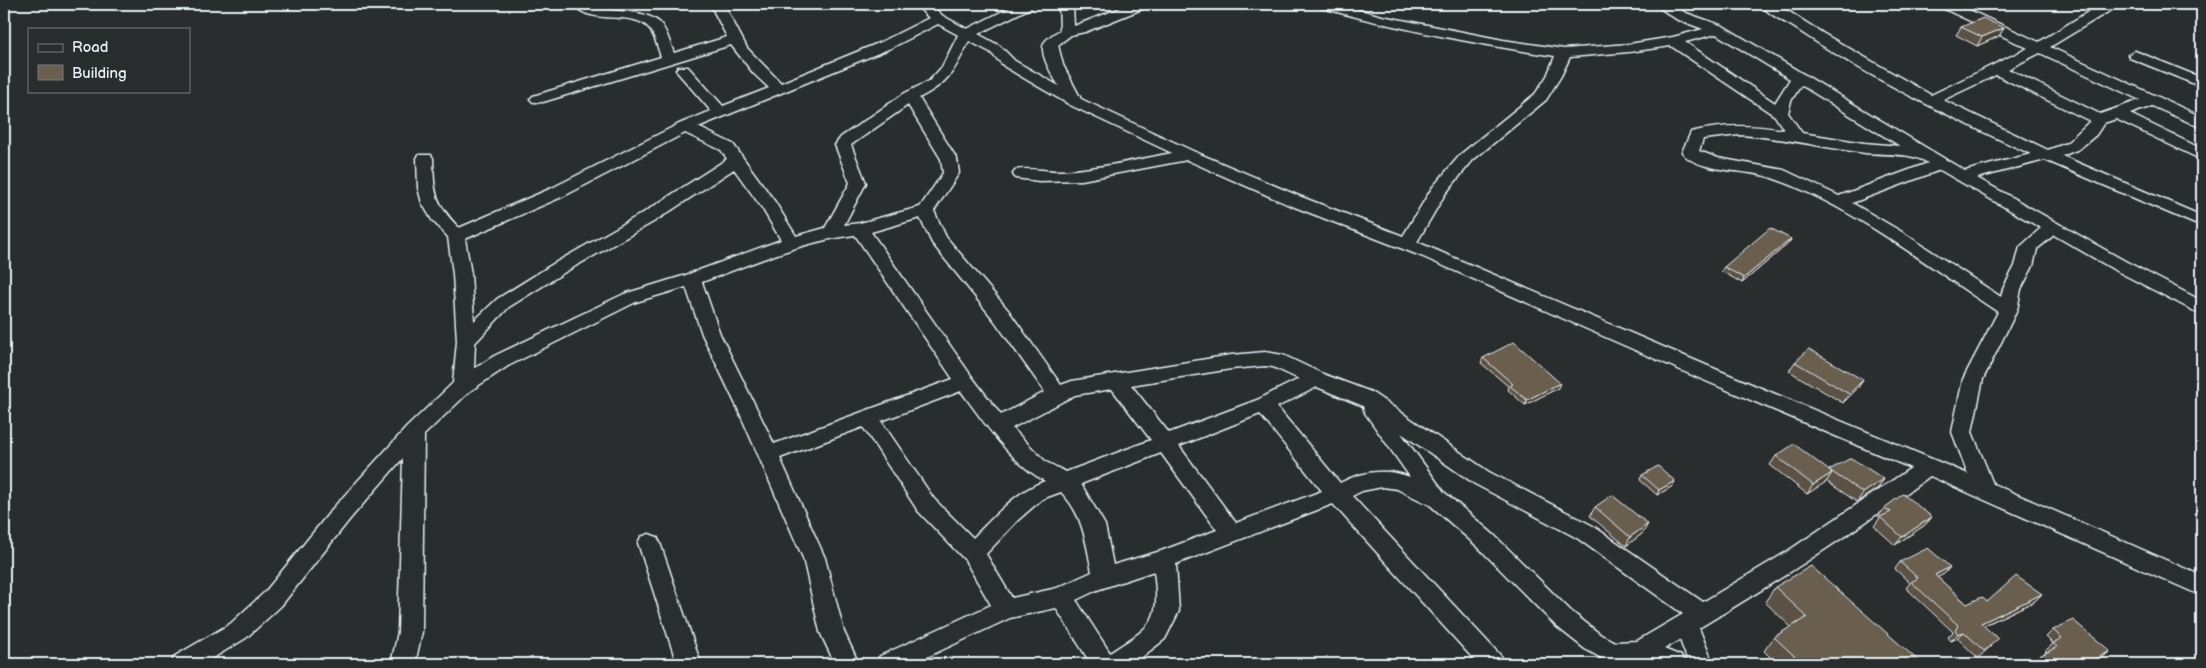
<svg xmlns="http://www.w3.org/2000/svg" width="2206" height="668" font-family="'Balsamiq Sans',sans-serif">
<rect width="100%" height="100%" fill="#2a2d2e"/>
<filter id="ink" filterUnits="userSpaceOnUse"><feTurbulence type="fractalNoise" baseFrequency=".02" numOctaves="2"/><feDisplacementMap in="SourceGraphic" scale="10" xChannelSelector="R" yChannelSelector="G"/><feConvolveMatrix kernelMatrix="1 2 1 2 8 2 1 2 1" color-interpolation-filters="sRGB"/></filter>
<g filter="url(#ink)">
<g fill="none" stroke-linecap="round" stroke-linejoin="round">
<defs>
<g id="minor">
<path d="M573,4c14,-1 14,2 26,4 19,5 43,1 60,14 7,6 11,22 15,31l53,-16 -17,-33h14l23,44 34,35 100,-41 48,-24 -14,-14h15l13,12 24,13 50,-25h17l-2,3 -54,27 22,12 15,15 44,25c-6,-10 -20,-31 -15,-43 3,-5 11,-10 16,-13l-1,-26h14l1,22 57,-22h18l-2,3 -62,25 -14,3 -13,10 5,20 18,34 114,53 104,44 104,40 29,-48 29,-34 74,-60 12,-18 8,-20c-79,-12 -159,-27 -236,-49l-2,-3h21l44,12 121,24 61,9 65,-5 44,-7 30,-8 -27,-10 -22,-15h16l16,9 37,13 242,145 66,-17c-81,-37 -162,-76 -236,-126 -10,-6 -28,-14 -34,-24h16l47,30 107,61 97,-47 -88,-41 -2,-3h18l83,38 62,-38h17l-2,3 -66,40 152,70v11l-50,-22 -22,8 72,35v11l-86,-41 -12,4 -8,12 -17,14 -17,7 140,60v11l-157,-67 -68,18 148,83 77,40v14l-89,-46 -59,-34 -17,14 -4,17 -12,23 -4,21 -34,69 -11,53 21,52 209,92v20l-272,-120c-74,55 -152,105 -231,152l14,36h-24l-9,-24 -16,9 17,7 4,8h-38l-7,-2 -27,2 -8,-4 -20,-11 -29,-23 -78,-79 -48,-42 -33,-16 -15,-2 -20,4 -10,5 149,160 4,8h-27l-145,-160 -157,60 3,47 -14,28 -32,25h-42l-35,-56 -46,10 -98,46h-36l4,-8 111,-51 -26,-45 -47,-49 -55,-84 -83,31 45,100 19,74 15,32h-24l-15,-32 -17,-74 -65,-149 -36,-75 -16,-47 -50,15 -128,64 -38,25 -46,44 -2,197 -7,32h-24l7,-32 5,-174 -53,61 -69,87 -35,32 -43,26h-32l4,-8 55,-32 35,-32 69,-85 73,-80 46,-44 4,-42 -4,-67 -5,-37 -16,-17 -10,-17 -4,-15 -1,-30 2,-3h12l2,3c1,35 1,44 26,70l93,-40 127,-64 32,-13 -33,-38 -2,-3 2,-3h10l35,39 46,-18 -15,-14 -23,-29 -188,57h-10l-3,-3 3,-3 128,-39c-3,-8 -6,-22 -12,-29 -17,-19 -58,-1 -76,-24zM938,24l20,11 -16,32 -13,14 -24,12 -64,44 -6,8 15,38 -25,45 -29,8 -21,-34 -42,-58 -35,-17 193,-79zM1716,34l74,45 -15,24 -90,-61zM969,41l21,11 15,15 65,38 102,48c-37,7 -73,16 -111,18 -14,1 -32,-4 -46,-1l-2,4 2,4 24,3 43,-1 105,-20 100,44 134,52 273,120 217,92 -126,85 -82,49 -110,-76 -104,-54 -118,-80 -48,-18 -40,-19 -18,-3 -34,3 -159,26 -11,4 -53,-75 -62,-73 -12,-26 25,-38 -2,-14 -38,-61c31,-16 35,-27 50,-57zM1671,46l104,70 9,14c-31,-5 -62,-6 -93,2l-9,20c14,21 67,17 90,26 79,27 156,88 226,134l-35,67 -11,53 16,42 -260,-108 -291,-124 28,-48 28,-34 73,-60 15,-24 9,-19 59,-5zM2040,53l100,47 -40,14 -92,-45zM1996,75l94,46 -23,22 -19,7 -105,-50zM1801,85l99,61 -36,-3 -62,-10 -14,-20 3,-12zM908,105l33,54 2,14 -23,34 -60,16 -16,2 22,-42 -15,-38zM685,133l36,17 6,9 -84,54 -90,51 -56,35 -23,22 -3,-47 -6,-35 99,-43zM1739,135c43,2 84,13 126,18 21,2 45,-1 63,10l-89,33 -55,-26 -66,-12 -19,-7 4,-12zM734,169l28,39 19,32 -95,35 -62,19 -130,62 -20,13 1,-26 34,-36 56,-35 90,-51zM1940,170l101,58 -21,19 -5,19 -12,23 -2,8 -99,-65 -50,-29zM920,218l12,25 62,77 51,72 -44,23 -29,-38 -101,-145zM855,235l98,144 -179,65 -54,-110 -18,-52c50,-18 100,-41 153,-47zM1265,366l8,1 26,12 -42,21 -88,33 -38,-48 100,-16zM1317,387l46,19 2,7 45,64c-24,-9 -47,-6 -70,6l-63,-76zM1112,389l39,51 -85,32 -20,-10 -34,-34 63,-33zM961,391c22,30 50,72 84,90 -30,11 -50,35 -72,57l-39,-39 -53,-78zM1260,414l62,77 -86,32 -57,-77zM1401,433l74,51 102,54 106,76 -46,27 -22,1 -14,-7 -29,-23 -78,-77 -50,-43zM1161,453l56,77 -56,21 -48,14 -8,-40 -24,-41zM1061,492c22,22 25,50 31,80l-35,16 -45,10 -26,-44 32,-34 24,-21zM1154,571c7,53 -2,54 -44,82l-34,-53 21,-10z"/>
<path d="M2135,51l67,27v9l-72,-29 -2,-3z"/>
<path d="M649,534l8,3 3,6 41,121h-24l-39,-121 3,-6z"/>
</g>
</defs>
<use href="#minor" stroke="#e8f1f8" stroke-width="3"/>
<use href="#minor" fill="#2a2d2e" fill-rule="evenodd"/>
</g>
<g fill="#5b5145" stroke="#e8f1f8">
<path d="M1961,27l43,1 -5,8 -22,10 -21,-11z"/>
<path d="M1791,239l-2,4 -47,40 -21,-12 3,-4z"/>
<path d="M1483,358l75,30 -33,17 -17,-15 1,-3 -28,-24z"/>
<path d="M1795,362l68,18 -6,9 -14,14 -54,-32z"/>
<path d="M1776,456l53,15 55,8 -6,9 -21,14 -31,-21 -19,13 -37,-29z"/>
<path d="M1642,475l31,11 -16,9 -17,-15z"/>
<path d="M1595,507l48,26 -17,13 -36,-30z"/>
<path d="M1884,508l48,9 -7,8 -30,20 -21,-19 6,-8 -2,-2z"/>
<path d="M1900,562l50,5 -6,7 -7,3 30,27 75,-10 -7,7 -52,25 8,20 -13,12 -21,-20 -6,3 -3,-4 5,-5 -47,-44 4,-5 -15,-14z"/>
<path d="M1775,587l147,77h-145l-13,-13 10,-14 17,-10 -26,-25z"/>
<path d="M2053,630l57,21 -8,7 -10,6h-67l22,-12 -2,-1 8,-7 -7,-7z"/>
</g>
<g fill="#4a4238" stroke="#e8f1f8">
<path d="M2004,28l-5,8 -22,10 5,-9z"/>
<path d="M1791,239l-2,4 -47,40 2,-5z"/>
<path d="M1863,380l-6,9 -14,14 6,-9z"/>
<path d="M1560,383l-2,5 -33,17 2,-5z"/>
<path d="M1832,473l-6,9 -19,12 6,-9z"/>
<path d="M1884,479l-6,9 -21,14 6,-9z"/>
<path d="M1675,481l-2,5 -16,9 2,-5z"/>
<path d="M1932,517l-7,8 -30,20 7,-8z"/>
<path d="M1648,524l-5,9 -17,13 4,-9z"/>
<path d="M1950,567l-6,7 -15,8 6,-7z"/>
<path d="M2042,594l-7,7 -61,29 7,-7z"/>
<path d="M1964,632l-7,6 -6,3 7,-7z"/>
<path d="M2110,651l-8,7 -10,6h-5z"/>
</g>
<g fill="#6a5e50" stroke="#e8f1f8">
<path d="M1983,18l21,10 -22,9 -21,-10z"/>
<path d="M1770,228l21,11 -47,39 -20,-11z"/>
<path d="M1514,342l46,41 -33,17 -17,-14 3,-2 -30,-26z"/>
<path d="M1809,349l54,31 -14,14 -54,-32z"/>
<path d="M1794,444l38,29 -19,12 -37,-29z"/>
<path d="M1851,458l33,21 -21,14 -34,-23z"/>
<path d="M1658,466l17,15 -16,9 -17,-15z"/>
<path d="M1903,494l29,23 -30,20 -22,-20 11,-5 -7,-4z"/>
<path d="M1612,495l36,29 -18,13 -35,-30z"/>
<path d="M1928,548l22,19 -15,8 32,29 15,-7 5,5 29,-26 26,18 -61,29 17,16 -14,12 -20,-19 -6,2 -3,-4 4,-4 -48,-44 7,-4 -18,-16z"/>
<path d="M1811,566l111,98h-119l-29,-27 33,-20 -32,-30z"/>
<path d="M2073,620l37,31 -23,13h-60l-1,-1 31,-16 -4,-4 9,-5 -9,-8z"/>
</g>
</g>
<rect width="2206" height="668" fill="none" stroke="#2a2d2e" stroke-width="20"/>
<rect x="10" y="10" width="2186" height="648" fill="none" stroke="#e8f1f8" stroke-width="2" filter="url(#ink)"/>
<rect x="28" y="28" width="162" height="65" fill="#2a2d2e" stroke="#767b7f"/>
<rect x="38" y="44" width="25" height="8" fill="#2a2d2e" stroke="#767b7f"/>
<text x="72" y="52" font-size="15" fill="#e8f1f8">Road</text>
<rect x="38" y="65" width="25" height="15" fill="#6a5e50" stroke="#767b7f"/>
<text x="72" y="78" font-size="15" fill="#e8f1f8">Building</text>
</svg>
